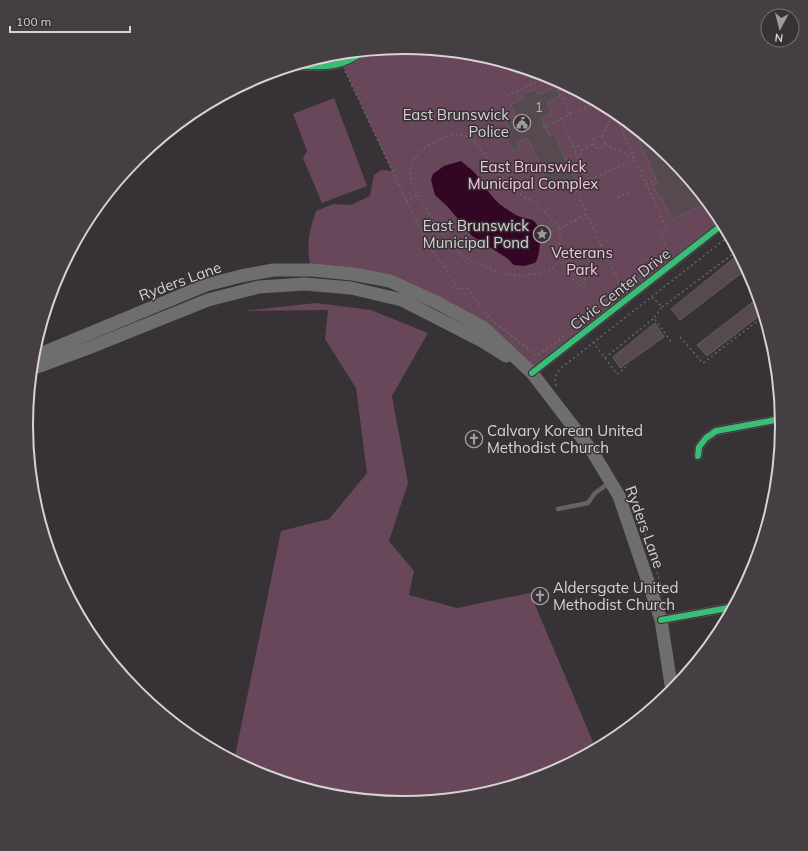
<svg xmlns="http://www.w3.org/2000/svg" width="808" height="851" font-family="Mulish,sans-serif">
<rect width="100%" height="100%" fill="#373235"/>
<g fill="#674759">
<path d="M404,48l74,7 71,21 65,35 57,47 47,58 5,8 -191,149 -48,-45 -94,-47 -78,-11c-7,-22 -3,-38 4,-59l17,-7 18,1 19,-9 4,-21 7,-5 11,1 -50,-107 21,-12z"/>
<path d="M334,98l33,88 -45,17 -19,-45 4,-7 -14,-37z"/>
<path d="M316,303l55,7 57,23 -36,63 16,87 -19,58 25,30 -5,24 48,13 73,-15 66,156 -48,26 -59,18 -32,-1v6l-53,5 -74,-7 -71,-21 -25,-14 47,-230 48,-12 38,-46 -11,-85 -31,-49 3,-29 -85,1z"/>
</g>
<path fill="#320624" d="M461,161c4,4 9,7 14,12 10,12 16,26 30,35 5,3 10,7 16,9 5,2 10,1 14,5 7,8 6,33 0,41l-11,3 -10,-1 -7,-7 -35,-22 -24,-29 -13,-12 -4,-15 2,-6 11,-8z"/>
<g fill="#564950" stroke="#605c5f">
<path d="M555,87l5,9 -13,6 5,11 -11,5 7,15h1l1,3 4,-2 22,47 -24,11 -24,-54 -10,4v10l-7,-4 -7,-16 6,-3 -4,-8 10,-5 -5,-12 13,-6 -2,-4 13,-5 3,6z"/>
<path d="M642,134l29,24 37,45 -36,16 -11,-23 -2,2 -6,-13 5,-2 -21,-47z"/>
<path d="M739,254l8,15 -67,51 -9,-11z"/>
<path d="M758,298l5,15 -56,43 -10,-11z"/>
<path d="M655,323l9,14 -44,31 -7,-11z"/>
</g>
<g fill="none" stroke-linecap="round" stroke-linejoin="round">
<g stroke="#676667" stroke-width="1.5" stroke-dasharray="2 3" stroke-linecap="butt">
<path d="M345,71l83,175 17,21 13,22 9,-1 25,33"/>
<path d="M555,80l15,34"/>
<path d="M507,96l42,-19"/>
<path d="M613,111l54,118 -7,3 5,13 6,9"/>
<path d="M561,118l27,61"/>
<path d="M543,127l54,-25"/>
<path d="M623,132l11,-4"/>
<circle cx="599" cy="142" r="6"/>
<path d="M602,136l12,-23"/>
<path d="M605,145l31,14"/>
<path d="M573,146l4,-1 5,4v4l-4,5"/>
<path d="M582,150l11,-6"/>
<path d="M565,158l11,-5"/>
<path d="M646,184l10,-5"/>
<path d="M618,198l11,-6"/>
<path d="M406,201l12,-7"/>
<path d="M575,220l2,4"/>
<path d="M560,228v13l-4,24c-6,7 -20,9 -29,10 -13,2 -26,-2 -39,-7 -8,-3 -17,-6 -25,-12 -21,-17 -37,-48 -51,-72 -8,-23 12,-38 31,-46 8,-3 15,-5 23,-2 9,4 14,13 20,20 8,11 17,23 27,33 6,5 12,8 18,12 11,7 20,18 29,27l26,-14"/>
<circle cx="564" cy="262" r="2.5"/>
<circle cx="586" cy="269" r="2.5"/>
<path d="M587,267l14,-23"/>
<path d="M575,275h2l8,5v4l-4,2 -8,-5v-4z"/>
<path d="M623,292l-49,-106 62,-27"/>
<path d="M652,297l10,10 -8,11"/>
<path d="M662,307l75,-56"/>
<path d="M495,323l42,33 30,-22"/>
<path d="M680,337l23,26 61,-47"/>
<path d="M593,342l24,32 9,-7"/>
<path d="M605,358l49,-40 18,25"/>
<path d="M556,386c-2,-8 0,-12 5,-18l168,-132"/>
<path d="M639,520l5,10 18,58"/>
</g>
<path stroke="#656264" stroke-width="4.5" d="M558,509l30,-6 7,-10 14,-10"/>
<g stroke="#656264" stroke-width="9">
<path d="M293,66c28,0 45,4 70,-14"/>
<path d="M532,373l191,-149"/>
<path d="M698,456l1,-9 7,-9 10,-7 65,-12"/>
<path d="M661,620l73,-13"/>
</g>
<g stroke="#6f6e6f" stroke-width="13">
<path d="M33,357l173,-72 35,-9 32,-6h39l41,4 37,7 48,22 46,25 48,45 60,78 27,45 42,124 11,71"/>
<path d="M32,369l54,-20 122,-49 51,-13 46,-3 46,4 51,12 80,41 24,15"/>
</g>
<defs>
<g id="cycleway">
<path d="M293,66c28,0 45,4 70,-14"/>
<path d="M532,373l191,-149"/>
<path d="M698,456l1,-9 7,-9 10,-7 65,-12"/>
<path d="M661,620l73,-13"/>
</g>
</defs>
<use href="#cycleway" stroke="#383135" stroke-width="8"/>
<use href="#cycleway" stroke="#3abd76" stroke-width="6"/>
</g>
<defs>
<symbol id="civic-ring" viewBox="-11 -11 22 22"><circle r="9.5" fill="#383135" stroke="#9f9a9c" stroke-width="1.5"/><path d="M-.6-6.5H3V-4.5H.6V-3L4-1V1h2V6H-6V1h2V-1L-.6-3ZM-1.2 2.5V6h2.4V2.5Z" fill="#9f9a9c"/></symbol>
<symbol id="sight-ring" viewBox="-11 -11 22 22"><circle r="9.5" fill="#383135" stroke="#9f9a9c" stroke-width="1.5"/><path d="M0-6L1.8-2.2L6-1.7L2.9 1.2L3.7 5.4L0 3.3L-3.7 5.4L-2.9 1.2L-6-1.7L-1.8-2.2Z" fill="#9f9a9c"/></symbol>
<symbol id="church-ring" viewBox="-11 -11 22 22"><circle r="9.5" fill="#383135" stroke="#9f9a9c" stroke-width="1.5"/><path d="M-1.2-6h2.4v3.5h3.3v2.4h-3.3V6h-2.4V-.1h-3.3v-2.4h3.3Z" fill="#9f9a9c"/></symbol>
</defs>
<g fill-rule="evenodd">
<use href="#civic-ring" x="512" y="113" width="20" height="20"/>
<use href="#sight-ring" x="532" y="224" width="20" height="20"/>
<use href="#church-ring" x="464" y="429" width="20" height="20"/>
<use href="#church-ring" x="530" y="586" width="20" height="20"/>
</g>
<g text-anchor="middle" dominant-baseline="central" stroke-width="3" stroke-linejoin="round" paint-order="stroke">
<g font-size="13" fill="#b7b0b3">
<text x="539" y="107">1</text>
</g>
<g font-size="15" fill="#d7d2d4" stroke="#383135" text-anchor="end">
<text x="509" y="114">East Brunswick<tspan x="509" dy="17">Police</tspan></text>
<text x="529" y="225">East Brunswick<tspan x="529" dy="17">Municipal Pond</tspan></text>
<text x="487" y="430" text-anchor="start">Calvary Korean United<tspan x="487" dy="17">Methodist Church</tspan></text>
<text x="553" y="587" text-anchor="start">Aldersgate United<tspan x="553" dy="17">Methodist Church</tspan></text>
</g>
<g font-size="15" fill="#f8c4e1" stroke="#383135">
<text x="533" y="166">East Brunswick<tspan x="533" dy="17">Municipal Complex</tspan></text>
<text x="582" y="252">Veterans<tspan x="582" dy="17">Park</tspan></text>
</g>
<g font-size="15" fill="#d7d2d4" stroke="#383135">
<text transform="translate(180 281) rotate(-20)">Ryders Lane</text>
<text transform="translate(620 289) rotate(-38)">Civic Center Drive</text>
<text transform="translate(645 527) rotate(70)">Ryders Lane</text>
</g>
</g>
<path d="M0 0H808V851H0ZM33 425a371 371 0 1 1 742 0a371 371 0 1 1-742 0Z" fill="#453e42" fill-rule="evenodd"/>
<path fill="none" stroke="#d7d2d4" stroke-width="2" d="M33 425a371 371 0 1 1 742 0a371 371 0 1 1-742 0Z"/>
<g transform="translate(780 28) rotate(187)"><circle r="19" fill="#383135" stroke="#787175"/>
<path d="M0-3L7 15L0 10L-7 15Z" fill="#9f9a9c"/>
<text y="-6" font-size="11" font-weight="bold" text-anchor="middle" fill="#d7d2d4">N</text>
</g>
<path d="M10 26v6h120v-6" fill="none" stroke="#d7d2d4" stroke-width="2"/>
<text x="16" y="26" font-size="12" fill="#d7d2d4" stroke="#383135" stroke-width="3" paint-order="stroke">100 m</text>
</svg>
